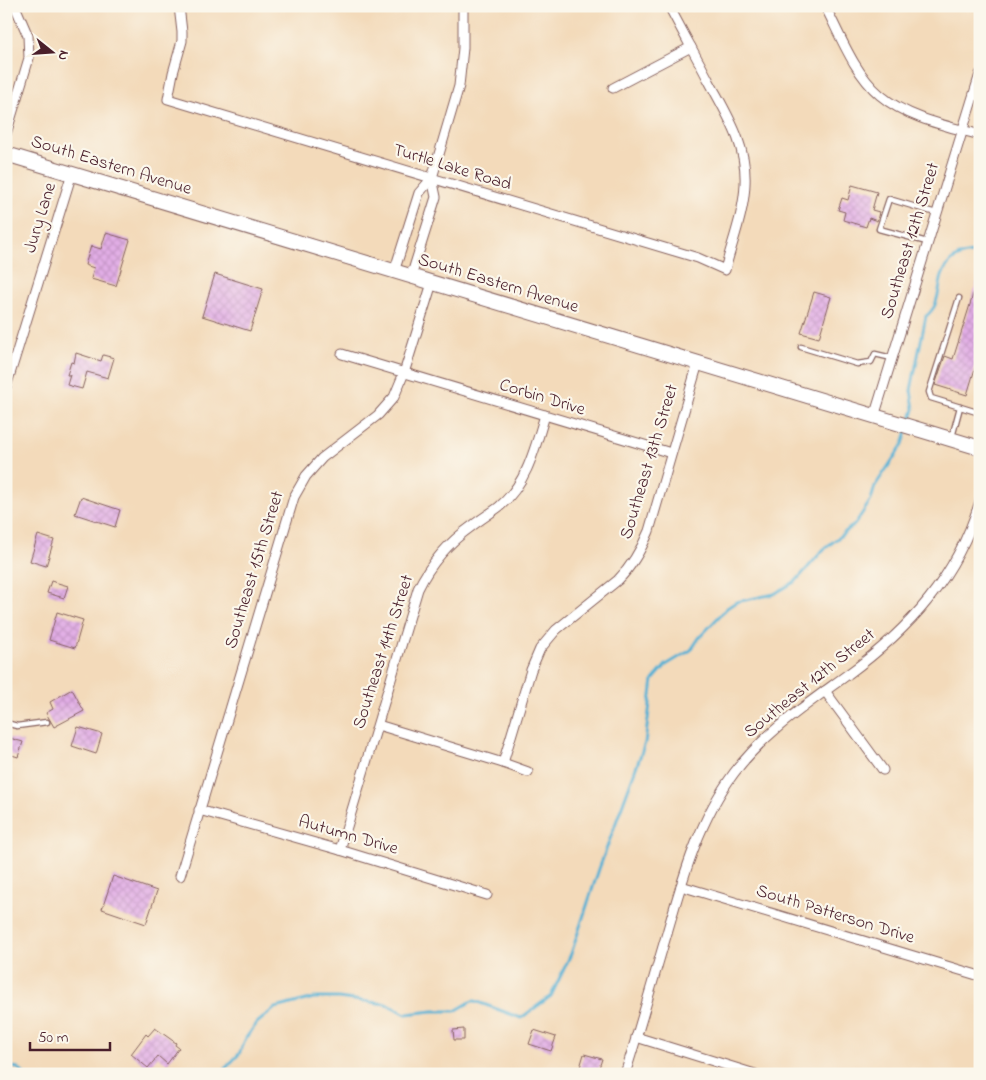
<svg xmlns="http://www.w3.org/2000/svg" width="986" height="1080" font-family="'Indie Flower',sans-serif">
<defs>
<pattern id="building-cross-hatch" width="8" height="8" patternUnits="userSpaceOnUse" patternTransform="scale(1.25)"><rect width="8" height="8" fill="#e1ade5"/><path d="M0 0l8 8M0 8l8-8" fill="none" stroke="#c394c5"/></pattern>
</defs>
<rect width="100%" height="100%" fill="#fbf7ec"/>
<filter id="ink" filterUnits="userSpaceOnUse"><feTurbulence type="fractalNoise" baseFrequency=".02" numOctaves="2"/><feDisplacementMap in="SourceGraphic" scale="10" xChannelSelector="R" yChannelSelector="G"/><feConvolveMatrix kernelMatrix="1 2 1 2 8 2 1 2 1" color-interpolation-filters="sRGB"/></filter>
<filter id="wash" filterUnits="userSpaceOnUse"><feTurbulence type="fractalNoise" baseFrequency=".0096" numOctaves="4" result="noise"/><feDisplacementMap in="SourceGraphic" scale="20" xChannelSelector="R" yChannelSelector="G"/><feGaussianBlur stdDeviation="1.12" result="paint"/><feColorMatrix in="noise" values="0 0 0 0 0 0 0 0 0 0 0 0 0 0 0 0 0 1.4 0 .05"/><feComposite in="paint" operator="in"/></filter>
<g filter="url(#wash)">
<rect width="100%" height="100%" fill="#f3daba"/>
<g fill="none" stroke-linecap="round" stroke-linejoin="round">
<g stroke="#57b1d4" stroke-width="3">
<path d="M910,423l4,-14 -3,-19 15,-74c3,-2 6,-6 8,-9 5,-10 5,-21 8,-31 6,-18 21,-24 38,-23"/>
<path d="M6,1066l12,2 6,6"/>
<path d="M220,1074l19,-20 7,-16 11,-15 18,-15 39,-10h24l48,6 20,10 27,-3h22l17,-10h3l46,17 30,-22 20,-42 28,-85 46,-126 8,-63 13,-15 25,-15 8,-12 28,-30 9,-6 38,-8 22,-13 27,-31 32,-26 16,-24 4,-14 28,-42 4,-13"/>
</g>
</g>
<g id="blocks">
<g fill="url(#building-cross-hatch)">
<path d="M852,185l25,7 -5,18 7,2 -2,9 -8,-3 -3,9 -23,-7 2,-8 -7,-2 4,-12 6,2z"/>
<path d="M106,233l24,7 -14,46 -25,-7 3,-11 -9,-3 6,-19 10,3z"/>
<path d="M215,274l48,15 -13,42 -48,-15z"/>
<path d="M978,279h2v73l-13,43 -32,-10 10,-29 8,3z"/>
<path d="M814,292l17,5 -12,41 -18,-5z"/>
<path d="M76,353l25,8 2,-6 11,3 -6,20 -21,-6 -5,17 -15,-4 3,-10h-3l4,-13 3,1z"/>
<path d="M81,497l39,13 -5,17 -40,-13z"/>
<path d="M38,535l16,5 -8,26 -16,-5z"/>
<path d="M51,581l17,5 -4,12 -17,-5z"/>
<path d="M57,612l26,8 -8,28 -26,-8z"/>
<path d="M72,689l12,22 -30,16 -8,-14 7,-4 -3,-7z"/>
<path d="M78,727l24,7 -6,20 -24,-8z"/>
<path d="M6,737l17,5 -5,15 -12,-4z"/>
<path d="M113,876l44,15 -11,33 -44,-15z"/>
<path d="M155,1028l21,15 -1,2 4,3 -12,16 -9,-8 -10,12 -17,-14 15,-20 2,2z"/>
<path d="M464,1029v11h-10l-1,-10z"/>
<path d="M534,1030l22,7 -5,14 -22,-7z"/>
<path d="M584,1054l18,5 -5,15h-19z"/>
</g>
</g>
</g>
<g filter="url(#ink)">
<use href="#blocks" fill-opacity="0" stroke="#85605d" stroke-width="1"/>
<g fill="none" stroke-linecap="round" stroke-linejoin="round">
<defs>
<g id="service">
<path d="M927,242l-48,-13 10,-30 47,14"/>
<path d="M959,298l-30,94 2,6 49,15"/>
<path d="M801,347l56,17 14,-2 4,-8 17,4"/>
<path d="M952,437l8,-30"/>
<path d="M6,723l11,3 30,-4"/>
</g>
<g id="minor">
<path d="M179,6l3,26v9l-9,32 -5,26 530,159 27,12c7,-28 19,-57 20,-86 2,-40 -18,-69 -36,-103 -13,-25 -27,-50 -40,-75"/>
<path d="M825,6c15,29 29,67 55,89 27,23 67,31 100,40"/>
<path d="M613,88l78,-41"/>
<path d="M6,134l23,-76 -1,-22 -13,-30"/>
<path d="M394,272l25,-79 13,-15"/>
<path d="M411,277l25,-80 -4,-19 27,-92 4,-38v-42"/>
<path d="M342,354l329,99"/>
<path d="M6,387l66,-214"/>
<path d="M874,417l106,-343"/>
<path d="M825,691l58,79"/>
<path d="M378,725l125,38 25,9"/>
<path d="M503,763l28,-93 9,-21 16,-19 62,-50c14,-14 23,-30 31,-49l49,-168"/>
<path d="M199,810l141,40 147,45"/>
<path d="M340,850l78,-261c13,-27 30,-46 54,-63 9,-7 19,-13 28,-20 27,-23 35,-58 45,-91"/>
<path d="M180,876l114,-379 12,-21 16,-18 56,-43 16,-18 10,-24 28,-90"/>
<path d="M681,886l299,90"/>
<path d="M636,1037l119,37"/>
<path d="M625,1074c15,-47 28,-94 42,-141 16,-56 32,-113 67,-160 31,-41 72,-68 113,-98 63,-46 110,-98 133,-174"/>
</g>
<path id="secondary" d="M6,154l974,294"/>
</defs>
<use href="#service" stroke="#85605d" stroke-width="7"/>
<use href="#minor" stroke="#85605d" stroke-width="11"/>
<use href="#secondary" stroke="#85605d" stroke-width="16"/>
<use href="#service" stroke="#fff" stroke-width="4.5"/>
<use href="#minor" stroke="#fff" stroke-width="9"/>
<use href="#secondary" stroke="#fff" stroke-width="14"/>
</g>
</g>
<g text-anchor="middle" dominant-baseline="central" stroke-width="4.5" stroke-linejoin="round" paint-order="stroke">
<g font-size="18" fill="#4a1f2b" stroke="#fbf7ec">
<text transform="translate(111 166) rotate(17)">South Eastern Avenue</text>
<text transform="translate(452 168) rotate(17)">Turtle Lake Road</text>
<text transform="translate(41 218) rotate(-73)">Jury Lane</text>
<text transform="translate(911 241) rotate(-73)">Southeast 12th Street</text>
<text transform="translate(498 284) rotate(17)">South Eastern Avenue</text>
<text transform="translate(542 398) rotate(17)">Corbin Drive</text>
<text transform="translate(650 462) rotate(-73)">Southeast 13th Street</text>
<text transform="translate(255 570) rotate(-73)">Southeast 15th Street</text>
<text transform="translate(384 652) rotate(-72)">Southeast 14th Street</text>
<text transform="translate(810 684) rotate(-39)">Southeast 12th Street</text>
<text transform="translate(348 836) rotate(16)">Autumn Drive</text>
<text transform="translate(835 915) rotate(17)">South Patterson Drive</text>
</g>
</g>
<rect width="986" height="1080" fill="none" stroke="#fbf7ec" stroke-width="25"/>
<g transform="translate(52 52) rotate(107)" stroke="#fbf7ec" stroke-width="4" paint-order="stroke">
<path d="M0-4L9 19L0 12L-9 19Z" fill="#4a1f2b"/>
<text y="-8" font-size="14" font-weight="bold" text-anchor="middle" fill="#4a1f2b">N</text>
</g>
<path d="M30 1042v8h80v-8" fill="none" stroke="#4a1f2b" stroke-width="2.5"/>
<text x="38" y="1042" font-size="15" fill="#4a1f2b" stroke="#fbf7ec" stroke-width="4" paint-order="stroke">50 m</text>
</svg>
